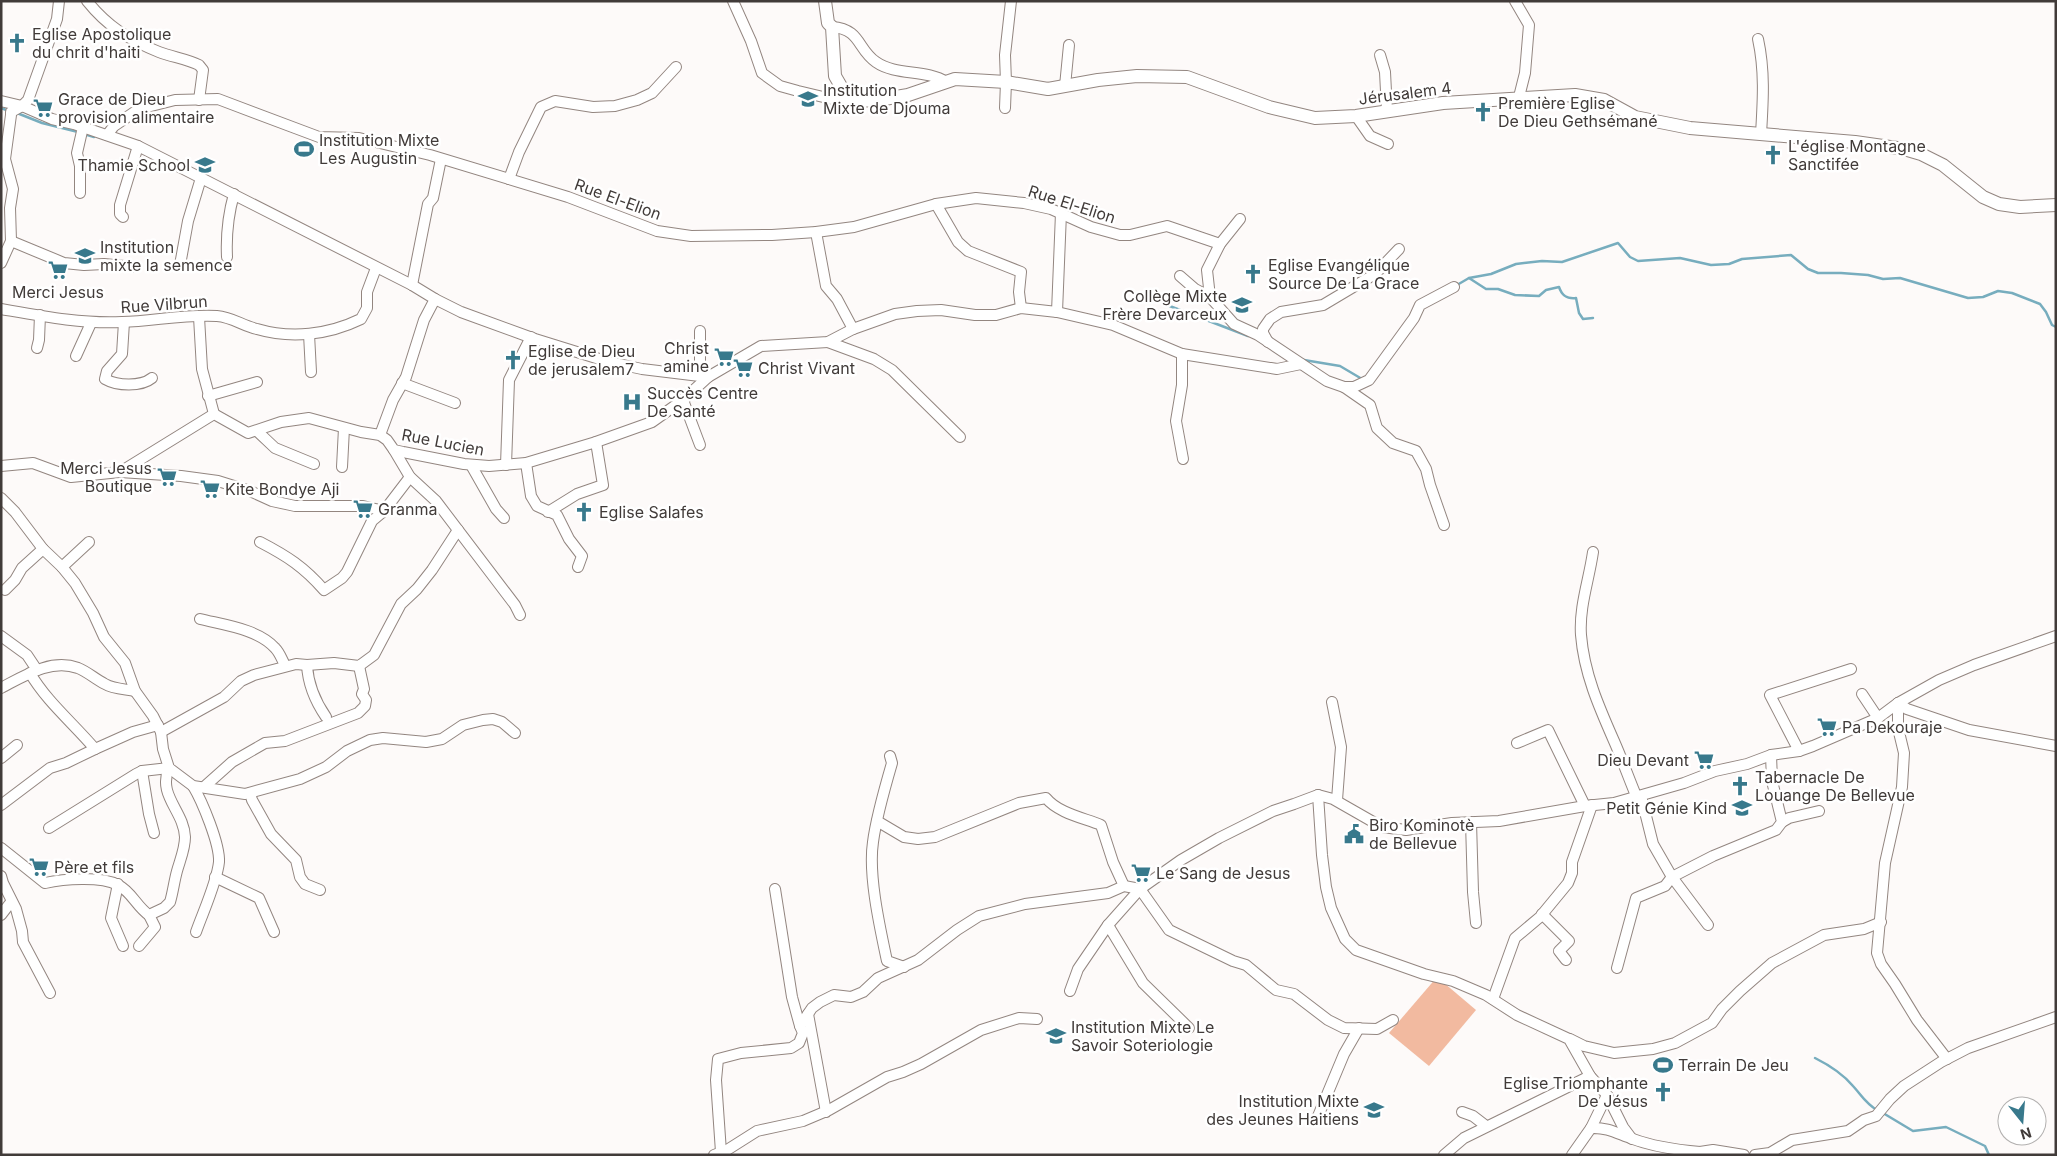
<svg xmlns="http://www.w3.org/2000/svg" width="2057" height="1156" font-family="Inter,sans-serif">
<rect width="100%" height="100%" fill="#fdfaf9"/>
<path fill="#f2baa0" d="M1437,977l39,33 -47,56 -40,-33z"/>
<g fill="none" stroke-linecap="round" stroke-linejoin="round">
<g stroke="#77adbe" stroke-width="2.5">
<path d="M1,108l8,3"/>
<path d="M17,113l25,10 36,9"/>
<path d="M84,134l10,3"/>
<path d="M1469,278l17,11h12l17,6 24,1 7,-6 13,-3c3,9 8,12 17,11l3,15 4,6 10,-1"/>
<path d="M1457,285l12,-7 22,-4 25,-10 26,-3 20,1 56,-19 12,14 8,4 42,-3 31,7 18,-1 13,-5 49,-4 17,14 10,4h23l27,2 15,4 17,-1 68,20 15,-1 15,-6 14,2 28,11 6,8 6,13 4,2"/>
<path d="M1167,305l81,31"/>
<path d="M1304,360l36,6 22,13"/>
<path d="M1815,1058c14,7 28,16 38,28 10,11 11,16 25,25"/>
<path d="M1883,1113l30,18 33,-4 39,19 4,9"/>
</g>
<defs>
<g id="minor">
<path d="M87,1c20,25 42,39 72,51 13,5 28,7 40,13l4,5 -4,30"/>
<path d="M733,1l18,40 11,32 18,13 18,5 42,10 11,-2"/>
<path d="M1515,1l14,24 -4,48 -6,24"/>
<path d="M832,27c29,2 25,22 44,35 20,14 50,7 70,20"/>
<path d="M1758,39c7,32 5,62 3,95"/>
<path d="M1380,55l5,17 2,39"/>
<path d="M1065,86l4,-41"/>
<path d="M1,101l21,5 30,13 22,5 64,22 274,139 23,14 -11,21 -18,57 -13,23 -13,35"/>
<path d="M1005,108l1,-26 -1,-27 6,-54"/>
<path d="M1356,116l14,20 18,8"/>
<path d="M107,135l7,-9 25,-17 36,-9 43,-1 101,38 40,1 71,17 138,42 89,34 34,5 81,-1 44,-3 38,-5 82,-23 40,-6 48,5 27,6 40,18 29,8h10l37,-9 53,18"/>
<path d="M509,179l10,-27 22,-45 14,-6 38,6 22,-1 22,-6 15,-7 24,-26"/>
<path d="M80,193v-27l-3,-13 6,-26"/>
<path d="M936,204l22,38 10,9 53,21 -2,20 2,16"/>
<path d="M123,217l-3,-3v-9l18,-59"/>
<path d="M1240,219l-20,25 -13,26 3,27 24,27 24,11 69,46 17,6h10l15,-7 45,-62 6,-13 34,-18"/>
<path d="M816,232l10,54 11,13 16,30"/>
<path d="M11,241l53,22 20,2 20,-1 30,3"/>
<path d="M227,257c-1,-22 1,-42 7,-63"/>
<path d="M1,263l10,-22 -1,-33 3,-19 -8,-30 6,-44v-3l11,-6 6,-6 29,-81 2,-18"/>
<path d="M180,265l8,-44 13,-43"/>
<path d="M1180,276l15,13 15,8"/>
<path d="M412,285l16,-81 5,-6 8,-39"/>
<path d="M435,299l26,13 74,27 74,23 33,7 66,8 53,-31 67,-4 25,-13 42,-15 22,-3 24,-1 34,5h21l25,-7 36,4 56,13 69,29 95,15 24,-5"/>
<path d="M1,309c40,7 81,15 121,13 32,-1 63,-8 95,-6 15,1 26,10 40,13 34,10 71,6 104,-10l6,-11v-16l9,-24"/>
<path d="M1057,312l4,-99"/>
<path d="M199,317l3,52 12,45"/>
<path d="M124,322l-2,32 -15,17 -2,8c12,7 36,8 47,-1"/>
<path d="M700,331v45"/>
<path d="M309,334l2,38"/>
<path d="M828,342l46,17 18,11 68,67"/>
<path d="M1268,342l-5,-9v-4l7,-10 11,-7 42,-7 52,-31 24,-25"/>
<path d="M37,348l2,-8 1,-25"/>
<path d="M1182,354v31l-6,36 7,38"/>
<path d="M76,356l15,-33"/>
<path d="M402,383l53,20"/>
<path d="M1344,387l26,18 7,23 16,15 23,8 10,18 4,16 14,40"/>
<path d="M208,396l49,-14"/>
<path d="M683,400l17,45"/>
<path d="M257,431l18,17 39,16"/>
<path d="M394,450l16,27 26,24 79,104 5,10"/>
<path d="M526,463l5,33 6,10 20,9 12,24 13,17 -4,11"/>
<path d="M471,465l25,44 8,9"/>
<path d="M506,465l3,-85 22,-43"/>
<path d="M1,466l32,-3 38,14 49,-5 94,-58 34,19 33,-11 28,-4 52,14 19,3 7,5 7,10 9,2 61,12 25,2 37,-3 70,-21 56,-20 31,-22 25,-23"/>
<path d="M342,467l2,-39"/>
<path d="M120,472l61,4 37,5 32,10 22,10 23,5h68l21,5"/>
<path d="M1,498l14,14 28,37 19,18 13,16 18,30 11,24 21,26 10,28 18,25 8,16 2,17 6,19 24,18 52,8 55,-15 26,-12 21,-16 23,-11 13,-2 43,4 16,-3 21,-14 20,-5 10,-1 9,3 13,11"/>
<path d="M548,512l29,-18 26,-9 -7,-43"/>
<path d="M260,542c27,14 44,25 64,48l18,-12 5,-6 25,-51 12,-10 26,-34"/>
<path d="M1593,552c-4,28 -14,55 -12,83 3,38 18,72 33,106 8,18 15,38 23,57"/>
<path d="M62,567l27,-25"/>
<path d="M5,590l10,-10 7,-12 21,-19"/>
<path d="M200,619c24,6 58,10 75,29 5,5 7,12 10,17"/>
<path d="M1,636l26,19 10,15"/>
<path d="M307,665c1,19 8,36 19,52"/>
<path d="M30,673c17,29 43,50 65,76l38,-17 25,-7"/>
<path d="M1,688c23,-12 50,-30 77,-20 10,4 17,11 27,16 8,5 20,5 30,7"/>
<path d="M1862,694l16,24"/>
<path d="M1332,702l9,45 -4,53"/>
<path d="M1898,703v25l6,25 -2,34 -17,76 -8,90 4,11 14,20 22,36 30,39"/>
<path d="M1898,703l9,6 62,21 87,16"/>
<path d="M161,732l63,-35 17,-16 13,-6 42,-11 11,1 27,-2 25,3 15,-11 27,-51 16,-15 15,-19 26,-40"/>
<path d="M1517,743l31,-13 37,76"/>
<path d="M1799,751l-29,-56 81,-26"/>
<path d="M890,756l2,7c-7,24 -16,55 -19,79 -5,33 7,86 14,119l17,6"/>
<path d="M1,758l16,-13"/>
<path d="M142,771l7,43 5,19"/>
<path d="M193,786c9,15 27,58 26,76 -2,20 -16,50 -23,70"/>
<path d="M204,787l28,-25 33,-19 20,-2 73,-28 7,-7 1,-6 -4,-6 2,-5 -5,-23"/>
<path d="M250,793l2,7 19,34 25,26 4,17 5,7 15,6"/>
<path d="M1318,795l4,60 4,32 5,21 14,31 11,11 68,24 29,7 33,14 31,20 52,24 21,37 17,19 16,32 9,12"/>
<path d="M1641,796l12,48 19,33 36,48"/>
<path d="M1,805l49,-37 16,-5 29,-14"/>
<path d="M877,821l27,16 14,2 17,-2 84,-34 27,-5c12,15 38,20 55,27l12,37 11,24"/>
<path d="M1471,822l2,70 3,31"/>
<path d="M1782,822l7,-4 30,-7"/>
<path d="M49,828l87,-54 6,-3 27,-3"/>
<path d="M1,848l44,35c18,-4 56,-7 73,2 13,6 19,22 31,30l15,-7 6,-6c3,-10 4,-20 7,-31 3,-11 8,-22 8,-34 -1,-26 -28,-42 -16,-69"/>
<path d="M1,876l2,7 13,26 6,22 1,11 27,51"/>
<path d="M215,877l44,21 15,34"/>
<path d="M118,884l-7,34 12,28"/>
<path d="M775,889l17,108 8,29"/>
<path d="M1542,914l27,27 -10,10 7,9"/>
<path d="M1,915l10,-13"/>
<path d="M1108,925l35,58 46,45"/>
<path d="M139,946l16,-19 -6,-12"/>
<path d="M1617,968l19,-70 29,-12 7,-9 41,-21 63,-26 6,-8 -10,-41 -1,-26"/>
<path d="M1070,991l8,-22 30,-44 32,-36 41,-29 38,-22 54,-27 21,-7 24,-9 15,4 49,28 24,3 46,-7 47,-2 86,-15 29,-3 70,-20 31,-12 32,-7 24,-9 28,-4 14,-5 65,-28 20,-15 41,-23 35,-15 82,-29"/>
<path d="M1493,999l22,-61 25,-21 28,-34 4,-10v-11l20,-57"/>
<path d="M808,1014l18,98"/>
<path d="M1570,1039l14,7 30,7 39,-4 22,-6 37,-20 10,-14 18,-18 32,-28 52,-28 40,-6 17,-7"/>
<path d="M1462,1112l11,4 13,10"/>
<path d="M1316,1121l28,-67 15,-26"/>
<path d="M1591,1128l16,-33"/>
<path d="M721,1152l-5,-72 2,-21 23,-6 50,-5 8,-5 4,-10 -3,-7 12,-18 8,-6 14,-7 17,2 12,-5 15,-14 40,-18 39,-30 22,-14 46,-12 83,-11 16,-7 16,3 29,41 64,31 13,4 30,25 18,4 34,26 16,8 33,1 16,-9"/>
<path d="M714,1155l13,-5 30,-19 46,-10 26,-11 58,-33 16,-5 18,-8 60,-34 38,-12 18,1"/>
<path d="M1444,1155l20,-17 126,-62"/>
<path d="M1572,1155l19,-27c17,-1 27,6 42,11 21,8 45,11 67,13"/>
<path d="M1698,1155l2,-3 13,-2 31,5"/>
<path d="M1755,1155l15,-2 22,-13 56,-9 16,-11 12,-4 14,-17 14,-13 37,-24 27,-14 88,-31"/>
</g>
<path id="tertiary" d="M825,1l3,22 4,4 3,49 11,19 5,4 6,2 21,-1 30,-5 47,-16 51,3 42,7 50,-9 39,-4 50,1 82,30 46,11 41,-2 87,-13 132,-8 29,5 31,17 55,11 165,14 49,7 17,5 22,11 40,32 16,7 21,3 36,-2"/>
</defs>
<use href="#minor" stroke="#938680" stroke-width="12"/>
<use href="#tertiary" stroke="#938680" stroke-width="14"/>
<use href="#minor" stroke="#fff" stroke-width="10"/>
<use href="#tertiary" stroke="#fff" stroke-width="12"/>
</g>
<defs>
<symbol id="church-bare" viewBox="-9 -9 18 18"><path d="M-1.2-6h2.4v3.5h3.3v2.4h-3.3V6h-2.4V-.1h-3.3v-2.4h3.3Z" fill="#38798c" stroke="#fff" stroke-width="2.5" paint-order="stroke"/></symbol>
<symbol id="school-bare" viewBox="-9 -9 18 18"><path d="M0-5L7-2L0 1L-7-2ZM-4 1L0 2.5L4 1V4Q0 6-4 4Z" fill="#38798c" stroke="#fff" stroke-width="2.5" paint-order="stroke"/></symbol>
<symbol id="supermarket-bare" viewBox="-9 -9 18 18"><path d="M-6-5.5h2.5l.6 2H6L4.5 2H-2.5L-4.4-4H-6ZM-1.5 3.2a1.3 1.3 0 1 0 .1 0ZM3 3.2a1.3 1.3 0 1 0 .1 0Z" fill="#38798c" stroke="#fff" stroke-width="2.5" paint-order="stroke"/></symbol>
<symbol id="stadium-bare" viewBox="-9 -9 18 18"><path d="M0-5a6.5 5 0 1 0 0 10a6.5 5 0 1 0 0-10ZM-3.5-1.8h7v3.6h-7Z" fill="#38798c" stroke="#fff" stroke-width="2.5" paint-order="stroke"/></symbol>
<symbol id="hospital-bare" viewBox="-9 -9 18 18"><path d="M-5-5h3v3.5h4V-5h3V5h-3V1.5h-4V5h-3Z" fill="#38798c" stroke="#fff" stroke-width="2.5" paint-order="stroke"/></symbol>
<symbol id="civic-bare" viewBox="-9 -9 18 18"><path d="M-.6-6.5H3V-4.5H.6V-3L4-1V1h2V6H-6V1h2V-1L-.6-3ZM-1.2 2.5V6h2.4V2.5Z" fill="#38798c" stroke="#fff" stroke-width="2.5" paint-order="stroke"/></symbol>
</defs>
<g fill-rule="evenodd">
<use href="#church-bare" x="3" y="29" width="28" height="28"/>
<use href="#school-bare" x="794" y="85" width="28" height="28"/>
<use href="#supermarket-bare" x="29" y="94" width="28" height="28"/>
<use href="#church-bare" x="1469" y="98" width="28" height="28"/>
<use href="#stadium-bare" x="290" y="135" width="28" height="28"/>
<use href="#church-bare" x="1759" y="141" width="28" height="28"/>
<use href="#school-bare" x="191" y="151" width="28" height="28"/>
<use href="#school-bare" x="71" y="242" width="28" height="28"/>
<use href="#supermarket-bare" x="44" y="256" width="28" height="28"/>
<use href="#church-bare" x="1239" y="260" width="28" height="28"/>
<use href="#school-bare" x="1228" y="291" width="28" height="28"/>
<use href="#supermarket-bare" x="710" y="343" width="28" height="28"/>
<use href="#church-bare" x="499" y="346" width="28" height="28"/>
<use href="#supermarket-bare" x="729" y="354" width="28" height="28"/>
<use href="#hospital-bare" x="618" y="388" width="28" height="28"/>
<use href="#supermarket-bare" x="153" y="463" width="28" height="28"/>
<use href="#supermarket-bare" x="196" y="475" width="28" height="28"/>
<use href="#supermarket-bare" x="349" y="495" width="28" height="28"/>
<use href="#church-bare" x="570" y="498" width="28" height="28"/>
<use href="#supermarket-bare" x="1813" y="713" width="28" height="28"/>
<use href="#supermarket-bare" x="1690" y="746" width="28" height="28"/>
<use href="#church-bare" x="1726" y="772" width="28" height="28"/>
<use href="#school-bare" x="1728" y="794" width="28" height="28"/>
<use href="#civic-bare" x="1340" y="820" width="28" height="28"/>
<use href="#supermarket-bare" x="25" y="853" width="28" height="28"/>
<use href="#supermarket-bare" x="1127" y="859" width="28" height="28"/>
<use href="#school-bare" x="1042" y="1022" width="28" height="28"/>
<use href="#stadium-bare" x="1649" y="1051" width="28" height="28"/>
<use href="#church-bare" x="1649" y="1078" width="28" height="28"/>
<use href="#school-bare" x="1360" y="1096" width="28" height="28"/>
</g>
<g text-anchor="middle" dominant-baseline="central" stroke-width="5" stroke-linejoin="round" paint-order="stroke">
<g font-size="16" fill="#413b39" stroke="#fff" text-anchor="start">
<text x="32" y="34">Eglise Apostolique<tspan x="32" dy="18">du chrit d'haiti</tspan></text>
<text x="823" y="90">Institution<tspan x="823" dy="18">Mixte de Djouma</tspan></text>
<text x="58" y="99">Grace de Dieu<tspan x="58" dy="18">provision alimentaire</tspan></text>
<text x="1498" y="103">Première Eglise<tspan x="1498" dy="18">De Dieu Gethsémané</tspan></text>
<text x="319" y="140">Institution Mixte<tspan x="319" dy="18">Les Augustin</tspan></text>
<text x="1788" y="146">L'église Montagne<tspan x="1788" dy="18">Sanctifée</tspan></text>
<text x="190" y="165" text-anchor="end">Thamie School</text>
<text x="100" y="247">Institution<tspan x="100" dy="18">mixte la semence</tspan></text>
<text x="1268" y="265">Eglise Evangélique<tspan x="1268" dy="18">Source De La Grace</tspan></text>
<text x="58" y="292" text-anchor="middle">Merci Jesus</text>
<text x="1227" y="296" text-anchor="end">Collège Mixte<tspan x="1227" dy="18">Frère Devarceux</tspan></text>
<text x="709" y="348" text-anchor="end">Christ<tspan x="709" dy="18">amine</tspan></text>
<text x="528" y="351">Eglise de Dieu<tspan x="528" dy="18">de jerusalem7</tspan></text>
<text x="758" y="368">Christ Vivant</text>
<text x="647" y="393">Succès Centre<tspan x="647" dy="18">De Santé</tspan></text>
<text x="152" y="468" text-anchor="end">Merci Jesus<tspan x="152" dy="18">Boutique</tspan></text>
<text x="225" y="489">Kite Bondye Aji</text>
<text x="378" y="509">Granma</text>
<text x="599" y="512">Eglise Salafes</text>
<text x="1842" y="727">Pa Dekouraje</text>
<text x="1689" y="760" text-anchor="end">Dieu Devant</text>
<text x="1755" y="777">Tabernacle De<tspan x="1755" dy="18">Louange De Bellevue</tspan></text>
<text x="1727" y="808" text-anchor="end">Petit Génie Kind</text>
<text x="1369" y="825">Biro Kominotè<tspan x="1369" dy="18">de Bellevue</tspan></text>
<text x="54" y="867">Père et fils</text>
<text x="1156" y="873">Le Sang de Jesus</text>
<text x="1071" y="1027">Institution Mixte Le<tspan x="1071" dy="18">Savoir Soteriologie</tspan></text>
<text x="1678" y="1065">Terrain De Jeu</text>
<text x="1648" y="1083" text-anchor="end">Eglise Triomphante<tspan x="1648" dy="18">De Jésus</tspan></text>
<text x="1359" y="1101" text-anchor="end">Institution Mixte<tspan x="1359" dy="18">des Jeunes Haitiens</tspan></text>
</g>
<g font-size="16" fill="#413b39" stroke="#fff">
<text transform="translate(1405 93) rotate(-7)">Jérusalem 4</text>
<text transform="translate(618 199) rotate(20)">Rue El-Elion</text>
<text transform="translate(1072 204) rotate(18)">Rue El-Elion</text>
<text transform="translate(164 304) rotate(-4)">Rue Vilbrun</text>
<text transform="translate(443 442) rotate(11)">Rue Lucien</text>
</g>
</g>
<rect width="2057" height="1156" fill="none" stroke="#413b39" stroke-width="5"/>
<g transform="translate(2022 1121) rotate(163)"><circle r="24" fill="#ffffff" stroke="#b3b1b0"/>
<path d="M0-4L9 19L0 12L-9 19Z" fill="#38798c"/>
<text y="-8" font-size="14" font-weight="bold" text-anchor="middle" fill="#413b39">N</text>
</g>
</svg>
